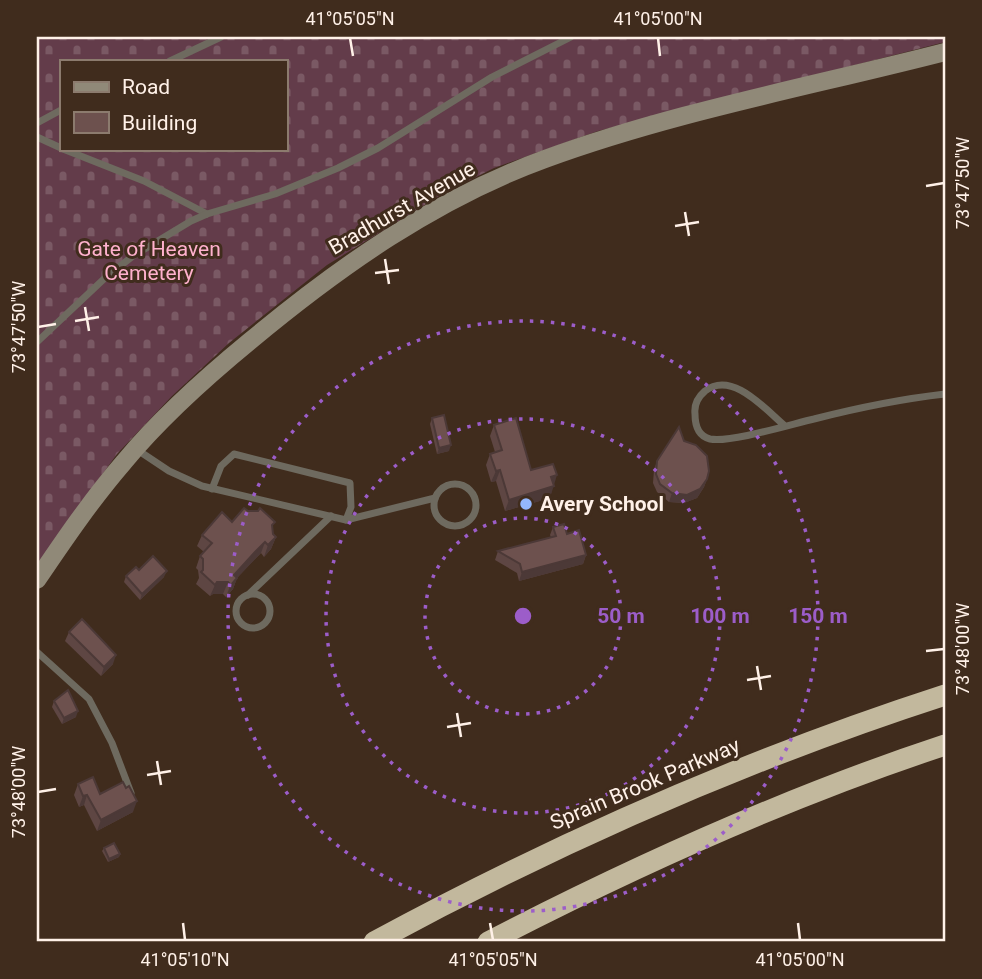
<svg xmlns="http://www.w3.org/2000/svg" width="982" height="979" font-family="Roboto,sans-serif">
<defs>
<pattern id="cemetery-stones" width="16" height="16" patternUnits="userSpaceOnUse" patternTransform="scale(1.75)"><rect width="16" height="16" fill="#633c4a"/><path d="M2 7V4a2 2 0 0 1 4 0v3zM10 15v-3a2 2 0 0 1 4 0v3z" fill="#7a5964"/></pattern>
</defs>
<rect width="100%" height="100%" fill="#402c1d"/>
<path fill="url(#cemetery-stones)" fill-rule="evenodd" d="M37,37h908v5l-347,89 -104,37 -50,25 -117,72 -98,78 -57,53 -55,58 -80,111zM61,61h224v88h-224z"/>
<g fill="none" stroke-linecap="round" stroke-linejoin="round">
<g stroke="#6e6a5f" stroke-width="7">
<path d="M170,61l51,-24"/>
<path d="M37,123l24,-13"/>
<path d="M37,137l24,11"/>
<path d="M63,149l81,32 63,33"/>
<path d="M37,342l69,-65 27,-21 58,-35 16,-7 68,-20 63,-26 40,-20 114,-71 79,-40"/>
<path d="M785,426c-20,-17 -53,-56 -80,-35 -7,6 -11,14 -10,23 0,11 3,22 15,25 20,4 82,-15 104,-20 43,-11 87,-20 131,-25"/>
<path d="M136,449l33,22 33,15 144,34 89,-22"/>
<circle cx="455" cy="505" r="21"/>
<path d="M212,489l9,-23 13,-12 116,29 1,24 -5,13"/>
<circle cx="253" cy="611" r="17"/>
<path d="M248,595l83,-79"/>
<path d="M37,652l52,47 23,44 19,50"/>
</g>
<path stroke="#908978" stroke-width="18" d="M37,580c27,-40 55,-81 87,-118 37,-45 81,-84 126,-121 89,-74 185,-142 295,-182 128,-47 268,-73 400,-107"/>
<g stroke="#c2b89d" stroke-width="21">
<path d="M374,942c183,-99 373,-183 571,-247"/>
<path d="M488,942c147,-76 299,-145 457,-197"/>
</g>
</g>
<g fill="#5e4643">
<path d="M432,418l17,33 -12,3 -7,-30z"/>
<path d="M494,425l37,45 22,14 -3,14 -45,13 -9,-30 -5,1 -5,-17 4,-11 5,-2 -5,-16z"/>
<path d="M684,441l23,38 -3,8 -7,11 -13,5 -15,-1 -12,-10 -4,-9 1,-13 3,-9z"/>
<path d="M232,522l40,7 1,5 3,3 -5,12 -7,8 -3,-4 -10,10 -14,15 -4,11 -7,8 -3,-3h-10l-3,2 -14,-12 3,-6 -1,-8 -2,-2 4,-12 4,-4 -7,-6 5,-11z"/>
<path d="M553,527l14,7 19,21 -3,9 -64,17 -2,-8 -22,-13 3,-9 53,-14 -1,-2z"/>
<path d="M139,570l25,7 -24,23 -16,-18 2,-6z"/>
<path d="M69,632l44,32 -12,12 -36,-35z"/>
<path d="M54,701l22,16 -14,7 -10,-17z"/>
<path d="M78,784l22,10 33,18 -36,19 -13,-26 -5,2 -5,-12z"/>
<path d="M104,848l16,6 -1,3 -11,5 -6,-11z"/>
</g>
<g fill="#4c3937">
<path d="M451,445l-2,6 -12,3 2,-6z"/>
<path d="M500,470l-4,11 -5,1 5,-11z"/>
<path d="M557,475l-7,23 -45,13 4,-11 42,-23z"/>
<path d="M707,479l-3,8 -7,11 -13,5 -15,-1 3,-9z"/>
<path d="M276,537l-5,12 -7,8 4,-12z"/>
<path d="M265,542l-4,11 -24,25 -4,11 -7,8 8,-22z"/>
<path d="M586,555l-3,9 -64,17 3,-9z"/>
<path d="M167,571l-3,6 -24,23 2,-6z"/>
<path d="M217,582h11l-5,12h-10l-3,2 5,-11z"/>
<path d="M116,655l-3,9 -12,12 3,-9z"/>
<path d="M78,711l-2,6 -14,7 2,-6z"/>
<path d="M87,795l-3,10 -5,2 4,-11z"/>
<path d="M137,801l-4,11 -36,19 4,-11z"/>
<path d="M120,854l-1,3 -11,5 1,-3z"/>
</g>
<g fill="#6d514e" stroke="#4c3937" stroke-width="2">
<path d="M444,415l7,30 -12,3 -7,-30z"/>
<path d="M516,418l15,52 22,-6 4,11 -6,2 3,9 -45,14 -9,-30 -4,1 -6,-17 12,-4 -8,-25z"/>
<path d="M679,427l5,14 12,4 11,11 2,15 -2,8 -7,10 -13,6 -15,-2 -12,-9 -4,-10 1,-13z"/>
<path d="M244,508l4,3h10l2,-3 15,14 -3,3 1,9 3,3 -8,8 -3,-3 -10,10 -21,23 3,3 -6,7 -3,-3h-11l-2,3 -14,-13 2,-2v-11l-3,-3 12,-13 -10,-8 20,-23 10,10z"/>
<path d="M564,524l3,10 12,-4 7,25 -64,17 -2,-8 -22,-13 58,-15 -3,-9z"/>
<path d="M153,556l14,15 -25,23 -16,-18 10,-9 3,3z"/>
<path d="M82,619l34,36 -12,12 -35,-35z"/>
<path d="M68,690l10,21 -14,7 -10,-17z"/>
<path d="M93,777l7,17 23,-12 3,6 3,-2 8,15 -36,19 -14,-25 -4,1 -5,-12z"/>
<path d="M114,843l6,11 -11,5 -5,-11z"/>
</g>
<path fill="none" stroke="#fff1e8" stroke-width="2.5" d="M350,38l3,18M658,38l2,18M926,186l18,-3M685,212l4,24M675,226l24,-4M385,259l4,25M375,273l24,-3M85,307l4,24M75,321l24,-4M38,327l18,-3M926,651l18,-2M757,666l4,24M747,680l24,-4M457,713l4,24M447,727l24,-4M157,761l4,24M147,775l24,-4M38,792l18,-3M183,923l2,17M490,923l3,17M798,923l2,17"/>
<g fill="none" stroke="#9c5dc9" stroke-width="3.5" stroke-dasharray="3.5 7">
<circle cx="523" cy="616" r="98"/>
<circle cx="523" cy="616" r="197"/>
<circle cx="523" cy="616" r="295"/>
</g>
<circle fill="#94b7fd" stroke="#402c1d" stroke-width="2.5" cx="526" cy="504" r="7"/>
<g text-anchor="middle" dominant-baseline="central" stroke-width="6" stroke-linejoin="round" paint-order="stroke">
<g font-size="21" fill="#fff1e8" stroke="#402c1d">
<text transform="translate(402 208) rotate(-30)">Bradhurst Avenue</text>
<text transform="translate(645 784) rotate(-23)">Sprain Brook Parkway</text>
</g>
<g font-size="21" fill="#ffb1cd" stroke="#402c1d">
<text x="149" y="249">Gate of Heaven<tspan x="149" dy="24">Cemetery</tspan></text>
</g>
<g font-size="21" font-weight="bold" fill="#fff1e8" stroke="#402c1d" text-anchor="start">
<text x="540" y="504">Avery School</text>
</g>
</g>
<circle cx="523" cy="616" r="10" fill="#9c5dc9" stroke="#402c1d" stroke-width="3.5"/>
<g font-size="21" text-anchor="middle" font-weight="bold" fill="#9c5dc9" stroke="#402c1d" stroke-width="6" stroke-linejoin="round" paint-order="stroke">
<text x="621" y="623">50 m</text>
<text x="720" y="623">100 m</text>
<text x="818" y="623">150 m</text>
</g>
<rect width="982" height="979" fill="none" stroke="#402c1d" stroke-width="77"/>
<rect x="60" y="60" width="228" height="91" fill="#402c1d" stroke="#8c7b6e" stroke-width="2"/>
<rect x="74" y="82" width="35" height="10" fill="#908978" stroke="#8c7b6e" stroke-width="2"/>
<text x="122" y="94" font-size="21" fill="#fff1e8">Road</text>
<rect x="74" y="112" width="35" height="21" fill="#6d514e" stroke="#8c7b6e" stroke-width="2"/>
<text x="122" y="130" font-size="21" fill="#fff1e8">Building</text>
<rect x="38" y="38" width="906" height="902" fill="none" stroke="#fff1e8" stroke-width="2.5"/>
<g font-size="18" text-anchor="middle" fill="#fff1e8">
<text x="350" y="25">41°05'05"N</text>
<text x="658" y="25">41°05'00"N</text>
<text transform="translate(963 183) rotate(-90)" y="6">73°47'50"W</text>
<text transform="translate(19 327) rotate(-90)" y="6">73°47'50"W</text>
<text transform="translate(963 649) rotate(-90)" y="6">73°48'00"W</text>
<text transform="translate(19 792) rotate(-90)" y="6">73°48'00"W</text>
<text x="185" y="966">41°05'10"N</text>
<text x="493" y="966">41°05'05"N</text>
<text x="800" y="966">41°05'00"N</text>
</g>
</svg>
